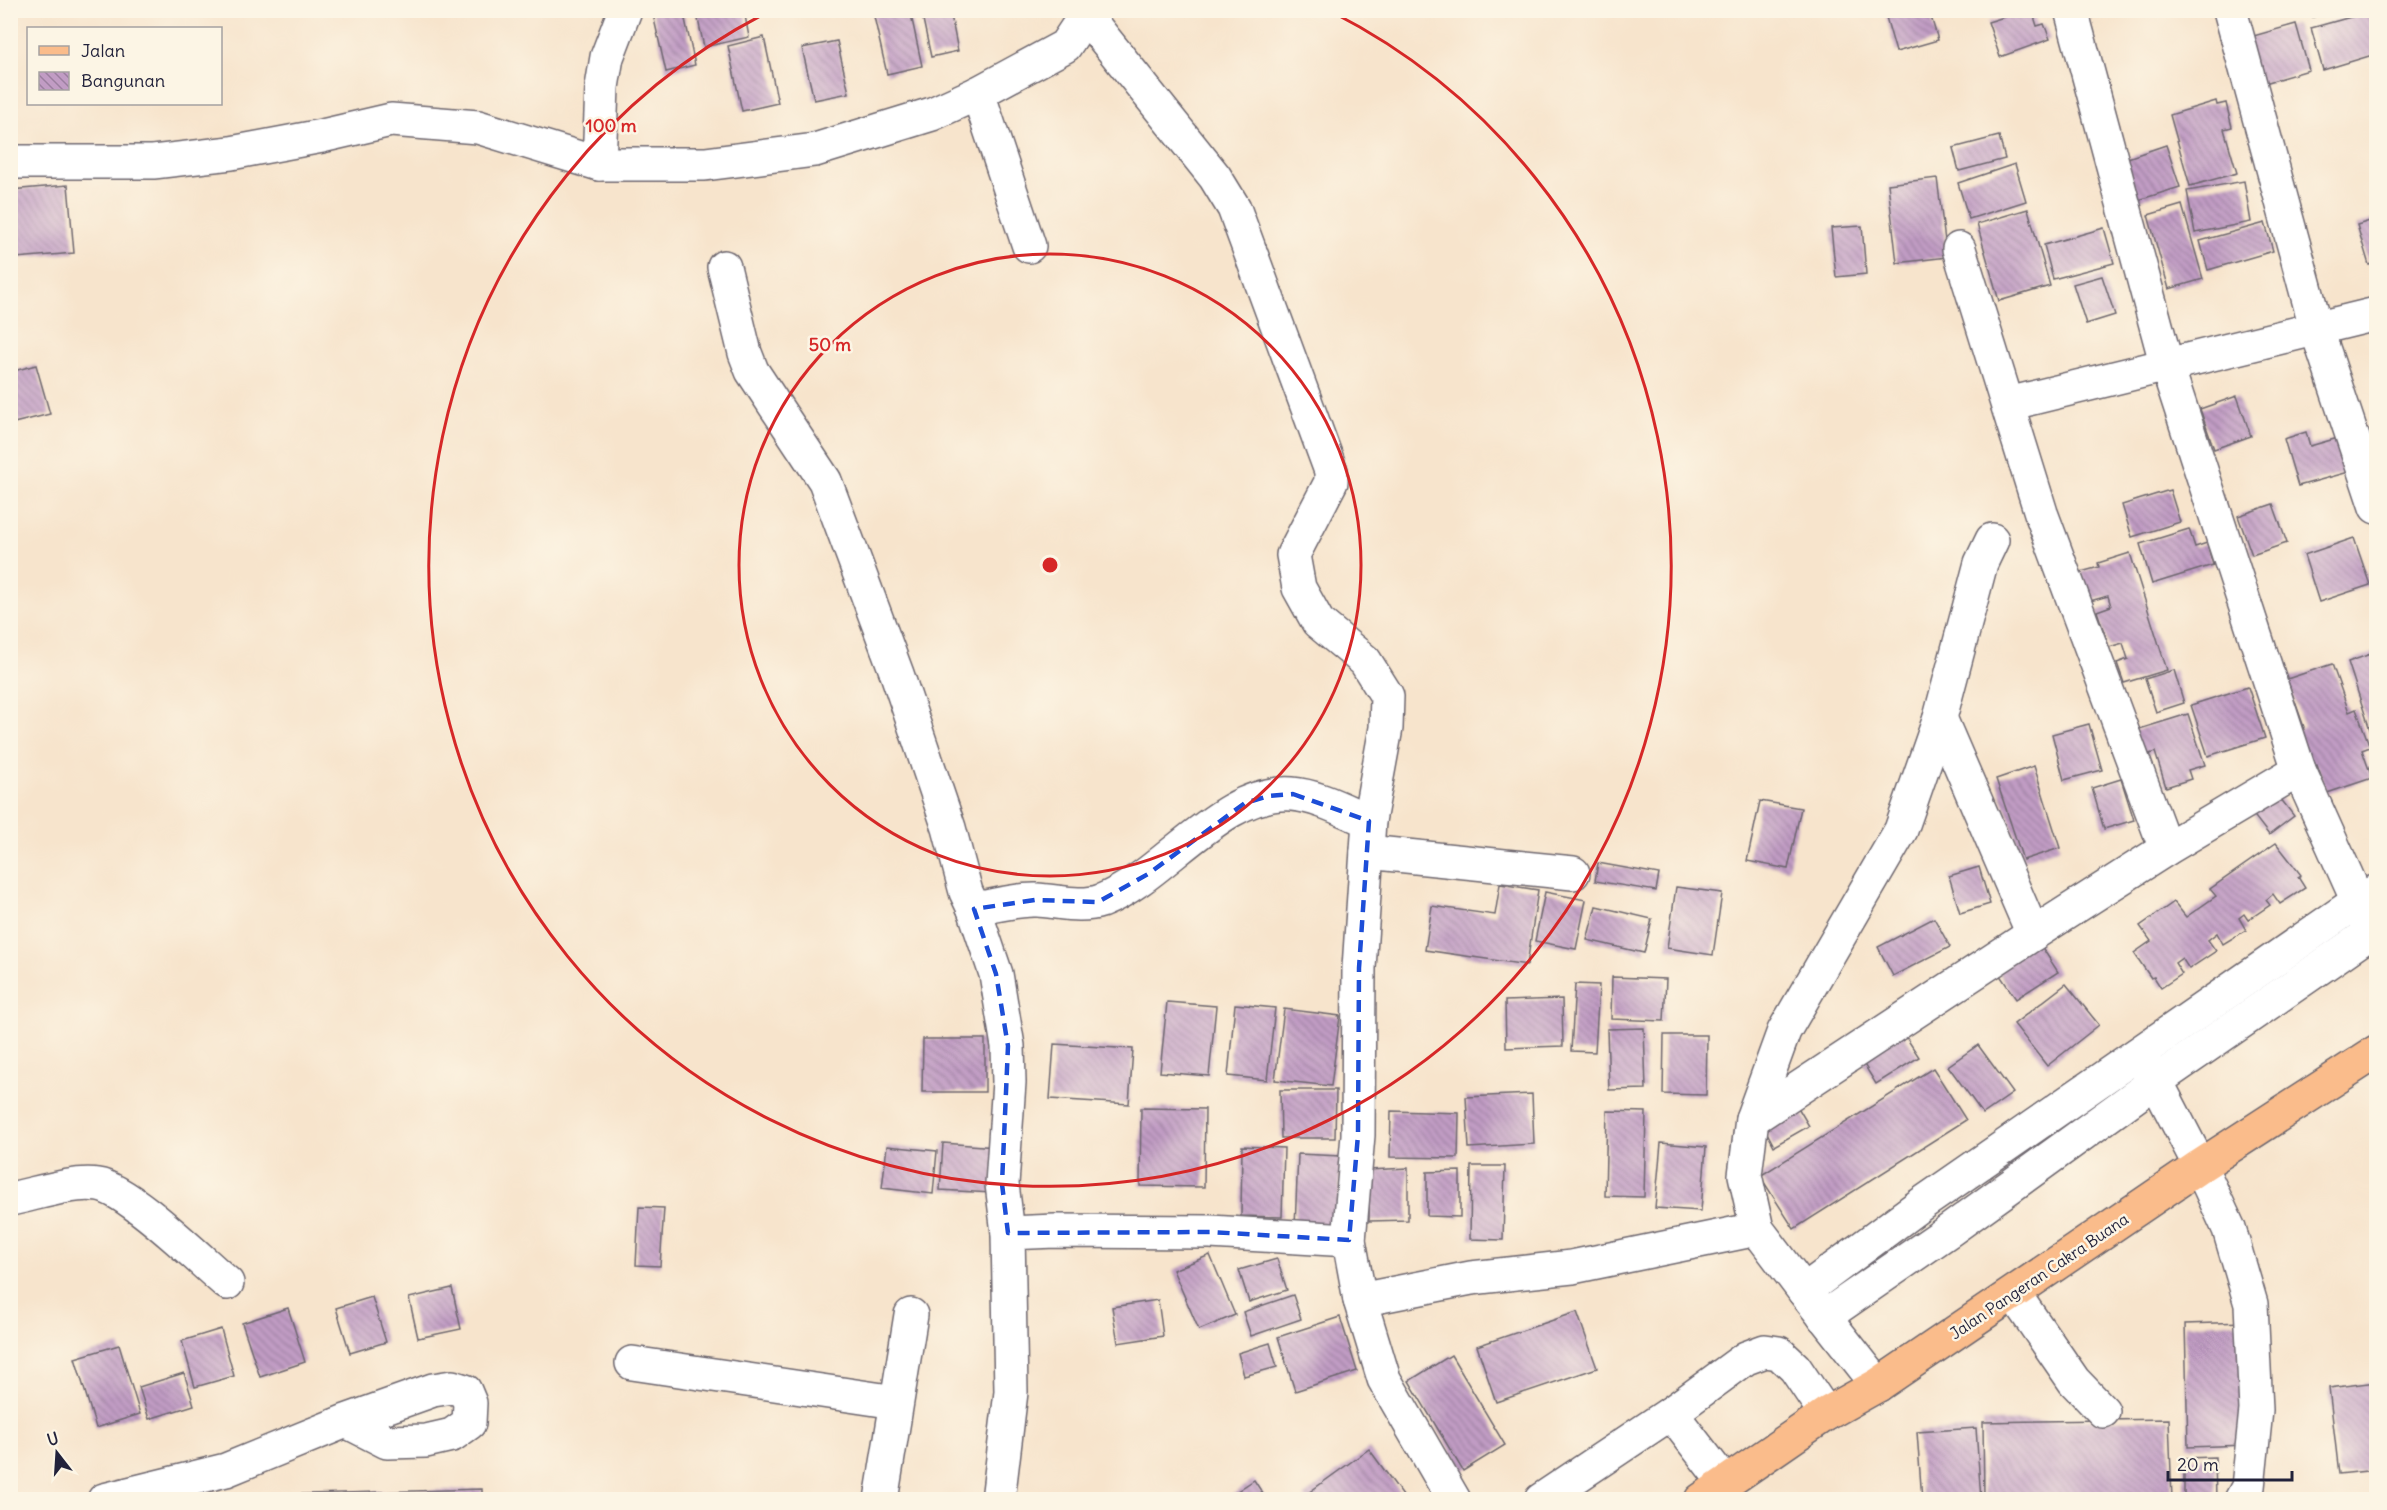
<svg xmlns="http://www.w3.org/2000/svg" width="2387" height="1510" font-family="Delius,sans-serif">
<defs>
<pattern id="building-back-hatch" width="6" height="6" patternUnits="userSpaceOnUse" patternTransform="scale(1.5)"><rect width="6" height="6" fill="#c19cc4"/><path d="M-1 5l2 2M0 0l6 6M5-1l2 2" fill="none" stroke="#9c7fa0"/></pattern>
</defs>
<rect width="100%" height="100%" fill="#fcf5e5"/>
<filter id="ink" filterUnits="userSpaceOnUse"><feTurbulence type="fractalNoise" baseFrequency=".0167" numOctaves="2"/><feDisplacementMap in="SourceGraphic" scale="12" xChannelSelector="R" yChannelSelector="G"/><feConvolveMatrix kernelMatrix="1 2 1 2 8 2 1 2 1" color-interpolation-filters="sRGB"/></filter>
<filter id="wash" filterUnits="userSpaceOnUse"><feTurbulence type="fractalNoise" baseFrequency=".008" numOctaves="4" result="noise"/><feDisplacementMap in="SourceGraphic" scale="24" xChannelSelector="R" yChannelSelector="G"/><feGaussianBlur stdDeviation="1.35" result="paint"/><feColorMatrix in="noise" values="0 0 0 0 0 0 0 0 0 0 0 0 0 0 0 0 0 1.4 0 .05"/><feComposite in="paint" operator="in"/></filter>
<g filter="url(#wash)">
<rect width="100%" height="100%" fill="#f7e4cc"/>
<g id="blocks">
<g fill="url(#building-back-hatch)">
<path d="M652,10h31l12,55 -29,7z"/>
<path d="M696,10h48l5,27 -45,10z"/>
<path d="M757,10h16v2l-15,3z"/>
<path d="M882,10h28l12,56 -35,8 -14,-62z"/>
<path d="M921,10h29l8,41 -27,6z"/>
<path d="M1884,10h45l9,30 -42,12z"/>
<path d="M2027,10h5l5,16 7,-2 6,15 -50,18 -12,-35z"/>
<path d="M2311,10h20v1l-18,6z"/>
<path d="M2369,12l7,27v15l-53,16 -12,-42z"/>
<path d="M2296,24l13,46 -51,15 -15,-46z"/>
<path d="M764,37l14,66 -36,8 -14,-65z"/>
<path d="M837,41l12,52 -35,7 -12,-52z"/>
<path d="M2216,101l1,4 9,-2 6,24 -8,2 13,44 -47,13 -20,-71z"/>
<path d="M1999,136l6,23 -46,12 -6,-23z"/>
<path d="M2166,145l14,42 -51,16 -13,-41z"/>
<path d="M2015,164l11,37 -57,18 -11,-36z"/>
<path d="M1937,178l10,79 -50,6 -9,-79z"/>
<path d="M2244,181l7,41 -56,11 -8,-42z"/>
<path d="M68,185l6,68 -58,5 -6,-68z"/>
<path d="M2182,205l21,74 -34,10 -21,-74z"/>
<path d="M2028,209l22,77 -51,15 -22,-77z"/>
<path d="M2376,219v44l-7,2 -12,-40z"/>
<path d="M2265,223l8,28 -65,19 -8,-29z"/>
<path d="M1862,226l4,48 -30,3 -5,-49z"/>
<path d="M2104,228l10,35 -61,16 -9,-34z"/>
<path d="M2102,276l13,39 -29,9 -13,-40z"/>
<path d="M36,365l14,49 -40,10v-52z"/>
<path d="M2237,396l14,40 -37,13 -14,-40z"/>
<path d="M2306,432l4,14 28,-8 11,34 -51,14 -14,-47z"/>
<path d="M2170,490l10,32 -48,15 -10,-32z"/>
<path d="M2273,504l14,39 -35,12 -14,-39z"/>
<path d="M2189,529l6,18 12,-4 6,22 -61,19 -12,-40z"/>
<path d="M2354,538l16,47 -51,17 -15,-47z"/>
<path d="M2130,553l37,117 -43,13 -7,-20 11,-4 -5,-16 -14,4 -12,-36 14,-5 -3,-10 -18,5 -9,-29 18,-5 -1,-4z"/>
<path d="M2376,652v96l-28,-86z"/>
<path d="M2332,664l17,48 7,-3 14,38 -8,3 10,28 -45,15 -10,-28 -12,5 -14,-38 13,-5 -17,-48z"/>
<path d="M2174,670l10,33 -28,9 -11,-33z"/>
<path d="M2248,687l17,51 -57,18 -17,-51z"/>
<path d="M2188,714l17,51 -17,5 3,9 -25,8 -11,-35 -14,5 -8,-26z"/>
<path d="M2089,724l13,46 -38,10 -12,-46z"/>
<path d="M2034,766l26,82 -37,12 -27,-81z"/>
<path d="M2121,779l13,41 -30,9 -12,-41z"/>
<path d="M2277,794l17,22 -25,19 -17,-22z"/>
<path d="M1760,801l41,7 -13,61 -41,-8z"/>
<path d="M2276,843l25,32 -3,2 7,11 -25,16 -7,-10 -7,6 4,5 -22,15 -4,-6 -5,4 7,12 -23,14 -6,-11 -9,7 8,11 -27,18 -7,-11 -7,5 7,11 -21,14 -7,-11 -3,1 -17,-25 17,-12 -11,-15 34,-24 12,15 30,-21 -6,-7z"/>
<path d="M1598,863l61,11 -3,17 -61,-10z"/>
<path d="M1979,867l11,37 -30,9 -11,-37z"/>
<path d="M1500,884l38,6 -11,75 -102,-15 7,-44 63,9z"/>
<path d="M1676,887l46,6 -9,62 -46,-7z"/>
<path d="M1545,892l41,8 -10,49 -41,-8z"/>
<path d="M1596,906l56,13 -8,34 -57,-13z"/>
<path d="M1934,918l16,29 -57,29 -15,-29z"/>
<path d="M2036,938l22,34 -42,27 -23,-34z"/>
<path d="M1612,977l54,2 -2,42 -53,-2z"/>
<path d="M1575,984l24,1 -4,67 -24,-1z"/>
<path d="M2066,984l33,41 -52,41 -33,-42z"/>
<path d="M1562,999l1,47 -57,2 -1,-47z"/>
<path d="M1167,1002l49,4 -7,70 -49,-4z"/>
<path d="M1235,1004l40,4 -8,72 -39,-4z"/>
<path d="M1284,1009l56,7 -9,70 -56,-6z"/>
<path d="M1644,1028l2,61 -37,1 -2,-61z"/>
<path d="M1902,1031l17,26 -43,27 -16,-26z"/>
<path d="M1664,1035h43l-1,60 -43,-1z"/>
<path d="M923,1039h62v53h-63z"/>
<path d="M1054,1044l79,5 -4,55 -79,-5z"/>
<path d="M1978,1045l35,48 -30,21 -35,-48z"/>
<path d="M1933,1068l33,52 -172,109 -34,-53z"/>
<path d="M1280,1090h56l-1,48h-54z"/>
<path d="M1532,1094l2,50 -65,4 -3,-51z"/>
<path d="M1796,1104l13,22 -35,20 -12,-23z"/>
<path d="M1141,1108l64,1 -1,78 -64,-1z"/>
<path d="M1391,1111l68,2 -1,45 -68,-1z"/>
<path d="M1607,1111l39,1 -2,85 -39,-1z"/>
<path d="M943,1143l53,4 -4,46 -52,-3z"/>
<path d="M1661,1143l45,4 -5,64 -46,-3z"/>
<path d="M887,1146l50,5 -4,43 -51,-6z"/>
<path d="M1242,1146l42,2 -2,69 -41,-1z"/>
<path d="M1298,1154l43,2 -3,72 -43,-1z"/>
<path d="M1471,1166h34l-2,74 -33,-1z"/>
<path d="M1408,1168v52l-39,1v-51z"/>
<path d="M1460,1171v46l-33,-1v-44z"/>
<path d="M639,1207l25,1 -4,58 -24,-1z"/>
<path d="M1210,1255l25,60 -36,15 -26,-60z"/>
<path d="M1277,1259l10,31 -38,12 -10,-32z"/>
<path d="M452,1288l9,41 -43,9 -9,-40z"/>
<path d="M1293,1295l8,24 -50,17 -8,-24z"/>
<path d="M372,1297l14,45 -36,11 -14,-45z"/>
<path d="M1158,1300l5,36 -45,7 -6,-36z"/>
<path d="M288,1308l17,54 -45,15 -18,-54z"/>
<path d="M1577,1312l20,56 -101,34 -19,-56z"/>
<path d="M1340,1317l17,54 -62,20 -17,-54z"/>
<path d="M2245,1322l2,123 -59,2 -3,-123z"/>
<path d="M221,1329l13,47 -39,11 -13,-46z"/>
<path d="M1270,1343l7,24 -33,9 -6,-23z"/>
<path d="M119,1345l21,69 -44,14 -21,-70z"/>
<path d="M1451,1355l54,90 -42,26 -54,-90z"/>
<path d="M184,1373l10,32 -45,14 -10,-32z"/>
<path d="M2376,1382v88l-37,4 -10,-86z"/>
<path d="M2169,1419l3,81h-70v-3l-118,3 -1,-78z"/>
<path d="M1976,1428l5,72h-59l-5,-68z"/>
<path d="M1369,1449l37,51h-100l-2,-4z"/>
<path d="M2215,1457l1,43h-32v-42z"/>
<path d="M1254,1480l13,20h-43z"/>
<path d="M482,1489v11h-208v-5z"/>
</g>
</g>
</g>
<g filter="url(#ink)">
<use href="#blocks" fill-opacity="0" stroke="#6d666e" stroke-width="1.5"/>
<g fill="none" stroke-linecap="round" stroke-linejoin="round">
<defs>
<g id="minor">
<path d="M2230,10l86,317 60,180"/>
<path d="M1086,16l129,161 19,31 97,263v11l-38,73 6,33 19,34 47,39 22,35 -1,32 -17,93 -10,147 -1,167 -9,105 11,60 24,79 70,121"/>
<path d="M978,93l51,153"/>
<path d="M10,162h143l78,-9 91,-17 69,-16 87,7 121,37h106l110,-14 117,-36 46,-21 87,-47 24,-36"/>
<path d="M599,164l3,-77 5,-30 18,-47"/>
<path d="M1959,249l82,264 125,336"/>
<path d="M724,267l21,86 7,18 73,110 72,193 52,154 17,64 8,17 22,65 12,72 1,36 -7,102 6,49 3,159 -13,108"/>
<path d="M2008,404l368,-90"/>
<path d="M1940,718l93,216"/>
<path d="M1367,852l206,21"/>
<path d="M974,909c20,-3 43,-10 63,-9 20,1 44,8 64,1 63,-24 120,-112 191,-107 26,2 53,17 77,27"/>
<path d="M2143,1063l13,18 44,85 29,63 22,75 5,106 -8,77 -7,13"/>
<path d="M1752,1119l281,-185 133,-85 133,-79"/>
<path d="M10,1199c26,-5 63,-18 88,-14 30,4 103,76 129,98"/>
<path d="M1008,1233l47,-2 155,1 139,8"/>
<path d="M1804,1291l-47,-62 -12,-54 7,-56 32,-88 117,-201 39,-112 41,-155 11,-23"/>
<path d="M2014,1294l60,87 29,30"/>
<path d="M1360,1300l111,-22 101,-11 185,-38"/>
<path d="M1824,1317l126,-87 206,-149 211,-146 2,-9 -70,-156 -132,-404 -96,-356"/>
<path d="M632,1363l264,39"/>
<path d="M1878,1385l-74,-94 116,-86 437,-303 18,-10"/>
<path d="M1671,1413l54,70"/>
<path d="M104,1500l122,-30 120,-49 87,-31 19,-3 13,4 5,12 -1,20 -17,12 -26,6 -39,1 -41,-21"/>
<path d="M881,1500l30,-185"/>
<path d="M1541,1500l130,-87 75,-55 19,-7 14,2 16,15 31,46"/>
</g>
<path id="major" d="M1701,1500l125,-86 52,-29 322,-219 176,-114"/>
</defs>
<use href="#minor" stroke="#6d666e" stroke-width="36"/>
<use href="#major" stroke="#6d666e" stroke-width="36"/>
<use href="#minor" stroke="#fff" stroke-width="33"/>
<use href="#major" stroke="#fabc8b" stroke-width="33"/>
</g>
</g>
<path fill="none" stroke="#1d4ed8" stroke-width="4.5" stroke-dasharray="12 8" stroke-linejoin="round" d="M1293,794l76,27 -10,147 -1,167 -9,105 -139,-8 -202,1 -6,-49 6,-138 -12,-72 -22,-65 61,-9 63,2 50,-28 97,-71 24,-7z"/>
<g fill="none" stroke="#d62828" stroke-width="3">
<circle cx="1050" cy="565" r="311"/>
<path d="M1332 12A621 621 0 1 1 768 12"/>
</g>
<g text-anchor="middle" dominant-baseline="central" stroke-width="5" stroke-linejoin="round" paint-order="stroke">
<g font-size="16" fill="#22223b" stroke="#fcf5e5">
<text transform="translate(2039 1276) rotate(-34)">Jalan Pangeran Cakra Buana</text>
</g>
</g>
<circle cx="1050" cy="565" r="9" fill="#d62828" stroke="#fcf5e5" stroke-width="3"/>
<g font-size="18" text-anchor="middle" font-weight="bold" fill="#d62828" stroke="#fcf5e5" stroke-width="5" stroke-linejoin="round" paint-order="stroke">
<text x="611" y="132">100 m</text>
<text x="830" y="351">50 m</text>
</g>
<rect width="2387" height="1510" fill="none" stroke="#fcf5e5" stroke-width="36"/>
<rect x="27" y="27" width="195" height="78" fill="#fcf5e5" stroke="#a5a1a1" stroke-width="1.5"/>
<rect x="39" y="46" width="30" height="9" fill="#fabc8b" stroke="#a5a1a1" stroke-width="1.5"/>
<text x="81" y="57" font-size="18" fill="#22223b">Jalan</text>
<rect x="39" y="72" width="30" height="18" fill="url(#building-back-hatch)" stroke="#a5a1a1" stroke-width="1.5"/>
<text x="81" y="87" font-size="18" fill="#22223b">Bangunan</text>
<g transform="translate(57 1453) rotate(343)" stroke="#fcf5e5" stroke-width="4.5" paint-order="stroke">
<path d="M0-4.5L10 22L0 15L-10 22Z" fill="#22223b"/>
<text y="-9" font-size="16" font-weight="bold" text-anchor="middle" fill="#22223b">U</text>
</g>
<path d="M2168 1471v9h124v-9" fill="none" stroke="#22223b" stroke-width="3"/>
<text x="2177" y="1471" font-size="18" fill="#22223b" stroke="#fcf5e5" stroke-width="4.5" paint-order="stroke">20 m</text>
</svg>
